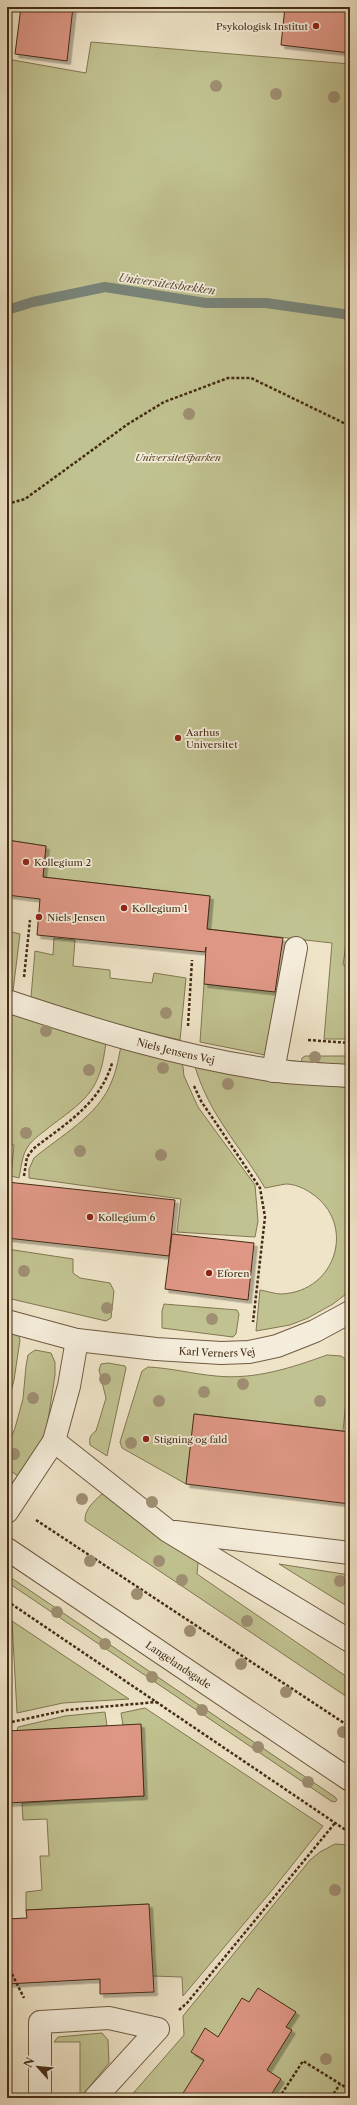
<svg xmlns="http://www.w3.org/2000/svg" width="357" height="2105" font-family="'Libre Caslon Text',serif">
<defs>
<filter id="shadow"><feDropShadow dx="3.5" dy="3.5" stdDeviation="0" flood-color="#0004"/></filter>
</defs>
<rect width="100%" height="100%" fill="#efe4c8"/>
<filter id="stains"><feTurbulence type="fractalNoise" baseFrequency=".005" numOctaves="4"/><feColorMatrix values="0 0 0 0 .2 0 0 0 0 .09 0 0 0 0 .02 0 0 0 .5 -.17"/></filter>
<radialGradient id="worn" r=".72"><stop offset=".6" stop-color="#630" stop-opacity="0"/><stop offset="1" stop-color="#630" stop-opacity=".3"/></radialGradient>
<g fill="#c1c291" stroke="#827752">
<path d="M91,42l259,22v852l-7,49 7,1v73h-26l8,-96 -125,-14 3,-33 -167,-19 3,-31 -39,-6v-781l79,14z"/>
<path d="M7,931l13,3 -7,57 -6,-3z"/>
<path d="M54,938l21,2 -2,26 37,4v8l42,5 2,-10 32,5 -6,62c-51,-11 -100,-26 -149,-43l4,-46 18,4z"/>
<path d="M204,984l74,8 -8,64 -70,-14z"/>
<path d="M7,1007l99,34c-5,47 -17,57 -54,84 -8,7 -19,13 -25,23 -5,8 -6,20 -8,30l-8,-2 3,-31 -7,-1z"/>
<path d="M122,1041l60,18 2,17 14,31 57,78 3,36 -3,16 -78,-5 4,-33 -152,-21v-9l5,-11c26,-22 64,-42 77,-75 6,-13 8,-28 11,-42z"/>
<path d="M305,1056h45v12l-49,-4 1,-6z"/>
<path d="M194,1063l84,15 72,10v203l-17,13 -25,14 -18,7 -34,6 4,-41c7,1 15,4 21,4 56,-2 76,-71 30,-101 -7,-5 -17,-9 -25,-9 -7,1 -15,3 -21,4 -26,-44 -57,-74 -71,-125z"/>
<path d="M7,1249l66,10v14l7,5 30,5 4,8 -3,27 -5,3 -99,-23z"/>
<path d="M164,1304l73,6 2,4 -3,20 -3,3 -71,-9v-17z"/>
<path d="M7,1331l11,3 2,6 -6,40 -7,27z"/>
<path d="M35,1350l16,3 4,9v13l-9,58 -26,44 -13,-8v-21l8,-20 8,-29 3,-33 2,-11z"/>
<path d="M327,1355l14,1 9,6 -7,69 -148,-17 -9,70 -64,-36 -2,-6 22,-71 6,-4c23,1 45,7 68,9 38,4 75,-8 111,-21z"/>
<path d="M108,1363l17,3 1,2 -19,88 -17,-11c-1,-7 0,-10 6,-14l10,-33 -7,-28 2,-6z"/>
<path d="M102,1494l7,3 90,57 -2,20 153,105v20l-265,-178c-1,-11 9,-20 17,-27z"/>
<path d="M279,1564l71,11v33z"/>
<path d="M7,1575l328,222 2,3 -2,2 -4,-1 -324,-219z"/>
<path d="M12,1621l117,78 -66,4 -46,10z"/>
<path d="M145,1708l178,118 -49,62 -91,108 -1,-19 -30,-1 -4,-72 -122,6v-18l16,-2 -2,-34h9l-2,-37 -24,1 -1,-17 122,-7 -3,-71h-18l-2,-12z"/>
<path d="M105,1712l2,14 -90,5 1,-4 47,-11z"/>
<path d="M335,1844l15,1v253h-221l55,-63 -1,-19 127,-156 10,-8z"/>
<path d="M102,2033l6,7 1,23 -29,35h-24v-4h24v-52h-26l4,-5z"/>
</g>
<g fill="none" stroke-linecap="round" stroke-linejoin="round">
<path stroke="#788479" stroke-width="10" d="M7,310l26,-8 72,-15 101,16h60l84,12"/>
</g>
<g fill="#de9785" stroke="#442c14" filter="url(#shadow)">
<path d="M21,7h52l-6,54 -52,-7z"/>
<path d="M285,7h65v46l-69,-8z"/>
<path d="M7,840l39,6 -3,31 167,19 -3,33 76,9 -8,54 -71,-8 2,-37 -1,5 -168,-17 3,-36 -33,-4z"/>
<path d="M7,1182l168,18 -6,56 -162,-18z"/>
<path d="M172,1234l82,9 -6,57 -83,-11z"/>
<path d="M194,1414l156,18v72l-164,-20z"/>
<path d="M141,1724l3,72 -137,7v-72z"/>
<path d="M149,1904l5,88 -54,2v-15l-93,5v-65l20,-1 -1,-8z"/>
<path d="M258,1988l38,24 -10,15 6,3 -25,40 14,9 -12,19h-89l24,-38 -13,-8 14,-24 13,9 24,-39 7,4z"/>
</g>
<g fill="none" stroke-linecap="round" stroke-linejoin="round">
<defs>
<g id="minor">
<path id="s1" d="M7,1001c87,29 174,56 264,69 26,4 53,4 79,6"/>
<path d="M273,1071l23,-123"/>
<path id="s2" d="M7,1321l70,19 79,9 65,4 28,-1 28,-6 38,-15 35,-19"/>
<path d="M54,1441l114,90 182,110"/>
<path d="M7,1512l47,-71 15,-55 8,-46"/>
<path d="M175,1532l175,21"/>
<path id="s3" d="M7,1549l343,231"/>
<path d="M40,2098v-76l69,-4 49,11 -63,69"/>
</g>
</defs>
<use href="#minor" stroke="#6f5a41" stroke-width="24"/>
<g stroke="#442c14" stroke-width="2.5" stroke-dasharray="3 2" stroke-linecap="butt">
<path d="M7,504l18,-5 103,-75 36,-22 64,-24h23l99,48"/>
<path d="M24,977l6,-57"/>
<path d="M188,1026l4,-66"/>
<path d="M308,1040l42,3"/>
<path d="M194,1086l7,15 59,87 5,29 -12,105"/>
<path d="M24,1176l3,-19 6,-8c31,-24 68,-46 79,-86"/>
<path d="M348,1432l2,-9"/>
<path d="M36,1520l314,207"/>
<path d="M7,1601l343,232"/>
<path d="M7,1723l60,-13 90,-8"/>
<path d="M12,1974l12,24"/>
<path d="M179,2010l8,-7 148,-180"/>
<path d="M282,2093l7,5"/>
<path d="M279,2098l24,-37 47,29"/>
<path d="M331,2098l9,-14"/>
</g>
<use href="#minor" stroke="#f5eddb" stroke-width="22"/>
</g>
<g fill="#9f8f73">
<circle cx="216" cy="86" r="6"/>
<circle cx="276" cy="94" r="6"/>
<circle cx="334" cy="97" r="6"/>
<circle cx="189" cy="414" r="6"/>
<circle cx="166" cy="1013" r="6"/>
<circle cx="46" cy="1031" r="6"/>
<circle cx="315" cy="1057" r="6"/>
<circle cx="163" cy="1068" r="6"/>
<circle cx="89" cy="1070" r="6"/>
<circle cx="228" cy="1084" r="6"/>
<circle cx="26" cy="1133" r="6"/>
<circle cx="80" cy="1151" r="6"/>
<circle cx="161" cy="1155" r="6"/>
<circle cx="24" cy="1271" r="6"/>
<circle cx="107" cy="1308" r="6"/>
<circle cx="212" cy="1319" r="6"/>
<circle cx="105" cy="1379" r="6"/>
<circle cx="243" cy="1384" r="6"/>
<circle cx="204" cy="1392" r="6"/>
<circle cx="33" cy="1398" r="6"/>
<circle cx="159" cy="1401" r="6"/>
<circle cx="320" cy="1401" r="6"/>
<circle cx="131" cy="1443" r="6"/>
<circle cx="14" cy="1454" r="6"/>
<circle cx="82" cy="1499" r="6"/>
<circle cx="152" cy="1502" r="6"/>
<circle cx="90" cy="1561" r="6"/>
<circle cx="159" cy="1561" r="6"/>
<circle cx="182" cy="1580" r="6"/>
<circle cx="340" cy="1581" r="6"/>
<circle cx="137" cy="1594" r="6"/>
<circle cx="57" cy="1612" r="6"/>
<circle cx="247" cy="1621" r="6"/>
<circle cx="190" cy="1631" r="6"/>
<circle cx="105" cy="1644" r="6"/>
<circle cx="241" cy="1664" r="6"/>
<circle cx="152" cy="1677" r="6"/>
<circle cx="286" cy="1692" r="6"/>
<circle cx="202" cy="1710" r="6"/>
<circle cx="343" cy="1732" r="6"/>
<circle cx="258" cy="1747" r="6"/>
<circle cx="308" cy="1782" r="6"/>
<circle cx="335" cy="1890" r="6"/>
<circle cx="326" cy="2059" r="6"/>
</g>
<g fill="#8f2418" stroke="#f5eddb" stroke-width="1.5">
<circle cx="316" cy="26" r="4"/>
<circle cx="178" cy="738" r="4"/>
<circle cx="26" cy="862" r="4"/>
<circle cx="124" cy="908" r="4"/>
<circle cx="39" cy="917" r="4"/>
<circle cx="90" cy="1217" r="4"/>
<circle cx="209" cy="1273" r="4"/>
<circle cx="146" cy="1439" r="4"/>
</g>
<g text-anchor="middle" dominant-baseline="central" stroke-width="3.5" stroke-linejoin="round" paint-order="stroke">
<g font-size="10" fill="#442c14" stroke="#f5eddb" text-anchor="start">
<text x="308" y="26" text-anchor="end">Psykologisk Institut</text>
<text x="186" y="732">Aarhus<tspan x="186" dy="12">Universitet</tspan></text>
<text x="34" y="862">Kollegium 2</text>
<text x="132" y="908">Kollegium 1</text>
<text x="47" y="917">Niels Jensen</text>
<text x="98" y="1217">Kollegium 6</text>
<text x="217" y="1273">Eforen</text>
<text x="154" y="1439">Stigning og fald</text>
</g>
<g font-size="10" font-style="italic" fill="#5d4a2d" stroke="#f5eddb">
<text x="178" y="457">Universitetsparken</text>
</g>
<g font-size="10" fill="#442c14" stroke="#f5eddb">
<text stroke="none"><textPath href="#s1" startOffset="176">Niels Jensens Vej</textPath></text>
<text stroke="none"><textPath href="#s2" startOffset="213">Karl Verners Vej</textPath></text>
<text stroke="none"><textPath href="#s3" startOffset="207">Langelandsgade</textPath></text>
</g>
<g font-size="11" font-style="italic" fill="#5a503e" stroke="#f5eddb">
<text transform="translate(167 284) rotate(8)">Universitetsbækken</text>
</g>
</g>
<rect width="357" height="2105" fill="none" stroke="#efe4c8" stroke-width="24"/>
<rect x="8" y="8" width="341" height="2089" fill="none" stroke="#442c14" stroke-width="2"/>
<rect x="12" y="12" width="333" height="2081" fill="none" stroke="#442c14"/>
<g transform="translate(38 2067) rotate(297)" stroke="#f5eddb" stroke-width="3" paint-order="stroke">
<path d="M0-3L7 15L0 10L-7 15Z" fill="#442c14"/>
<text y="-6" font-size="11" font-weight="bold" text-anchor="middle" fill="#442c14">N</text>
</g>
<rect width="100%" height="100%" filter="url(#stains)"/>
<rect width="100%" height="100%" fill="url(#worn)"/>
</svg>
